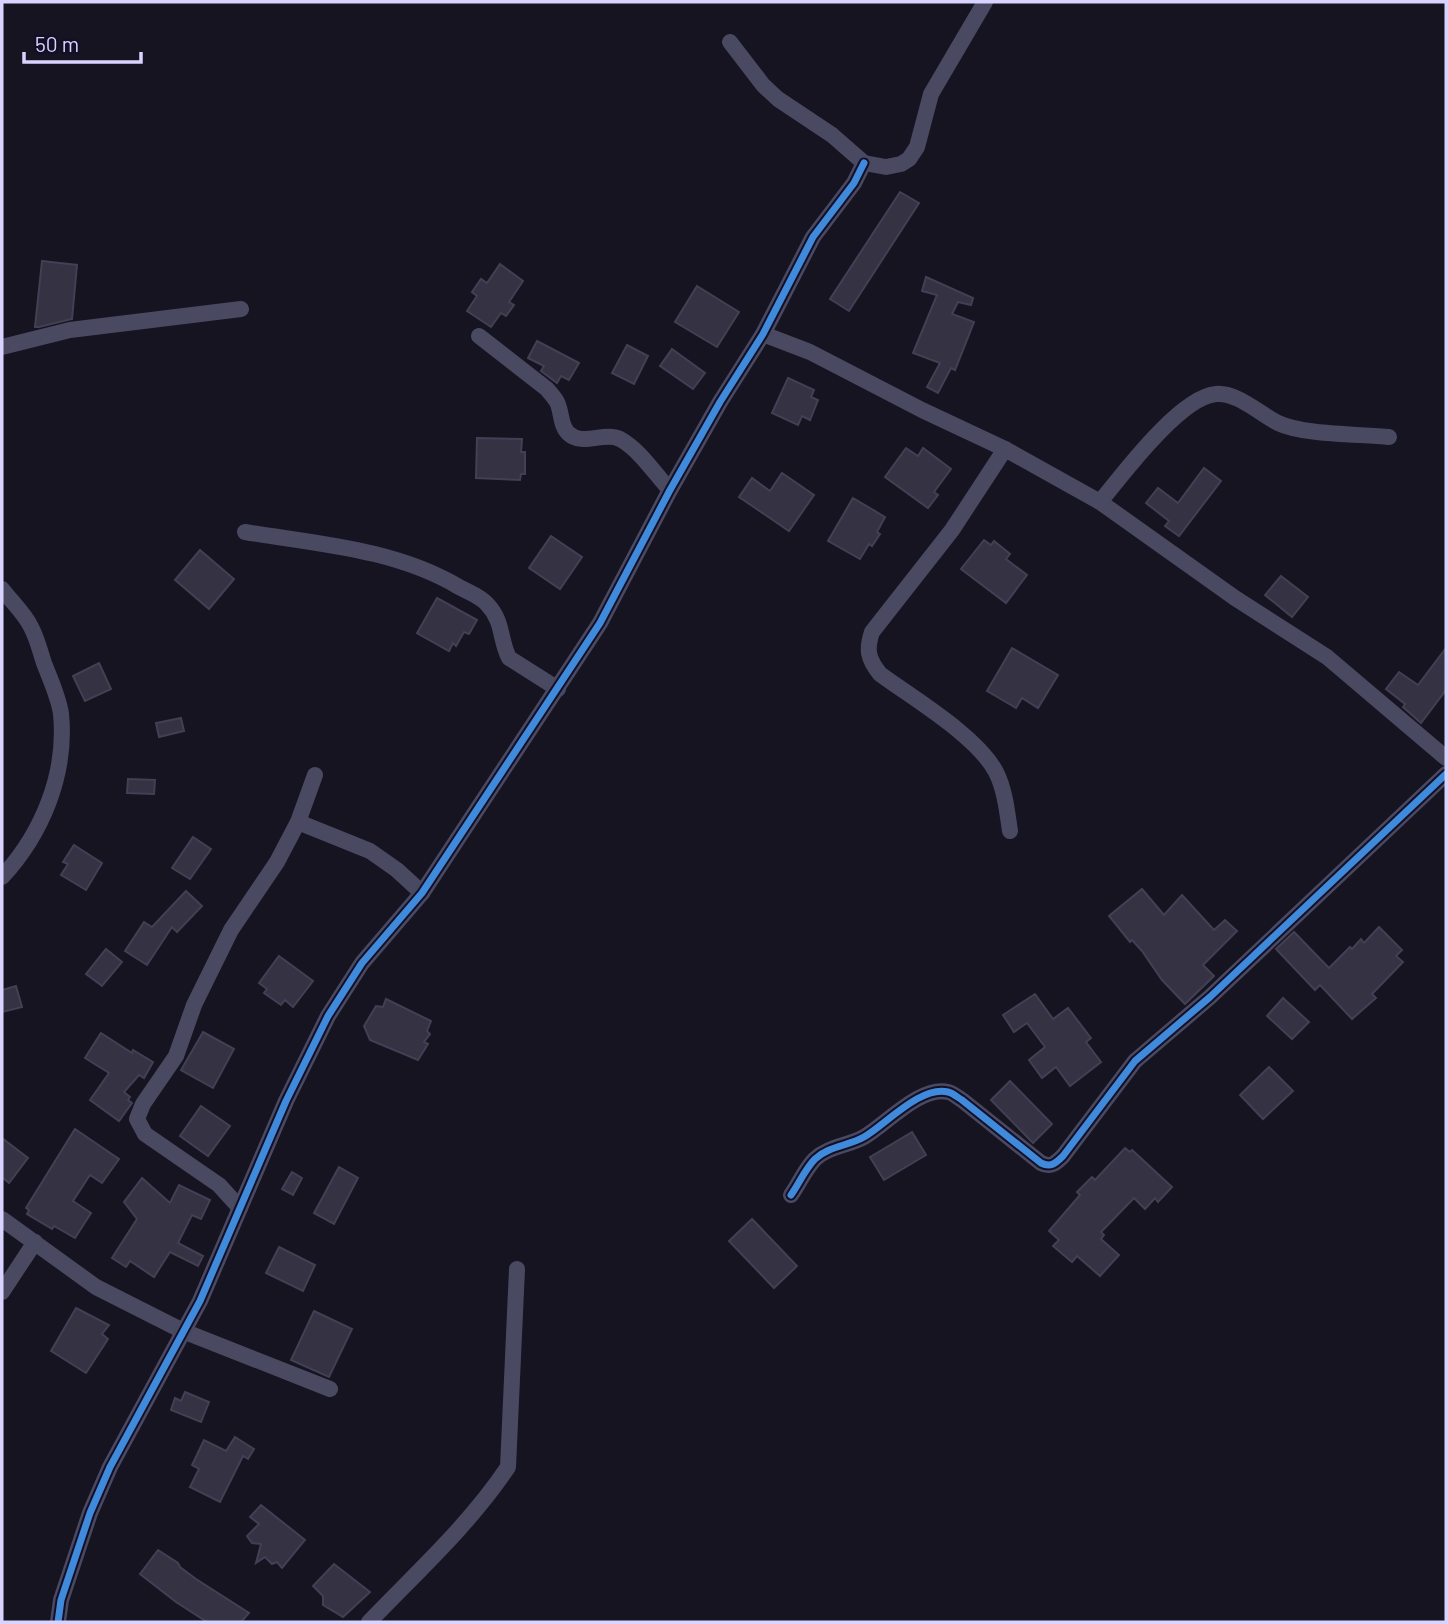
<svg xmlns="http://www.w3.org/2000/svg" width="1448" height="1624" font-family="Barlow,sans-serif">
<rect width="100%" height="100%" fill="#161421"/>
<g fill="#343243" stroke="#433f54" stroke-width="2">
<path d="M900,192l19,11 -70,108 -19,-12z"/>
<path d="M42,261l35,4 -5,54 -33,8h-4z"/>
<path d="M500,264l23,17 -14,21 5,3 -8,11 -5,-3 -10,14 -24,-16 10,-15 -5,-4 9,-13 6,4z"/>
<path d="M926,277l47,21 -2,7 -13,-3 -6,12 22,8 -19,48 -4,-2 -13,25 -11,-6 13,-24 -27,-10 24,-58 -15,-4z"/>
<path d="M697,286l42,26 -22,35 -42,-25z"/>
<path d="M537,341l42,22 -10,17 -8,-4 -4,7 -16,-12 3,-5 -16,-8z"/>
<path d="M627,345l21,11 -14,28 -22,-11z"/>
<path d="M672,349l33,24 -12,16 -33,-23z"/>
<path d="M788,378l26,12 -3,7 7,3 -8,20 -8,-4 -4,9 -26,-12z"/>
<path d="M477,438l45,1 -1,13h4v22h-4l-1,6 -44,-2z"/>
<path d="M906,448l12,8 5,-8 28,21 -17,23 4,3 -10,13 -43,-31z"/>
<path d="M1204,468l17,13 -42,55 -14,-10 4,-5 -23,-18 12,-15 20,15z"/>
<path d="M782,473l32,22 -25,36 -50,-34 13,-19 18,13z"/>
<path d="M853,498l32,19 -8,15 3,2 -8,12 -3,-2 -9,15 -32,-18z"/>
<path d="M551,536l31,21 -22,32 -31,-21z"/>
<path d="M984,540l7,5 3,-4 16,13 -4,5 21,16 -21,28 -45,-34z"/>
<path d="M200,550l34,29 -25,30 -34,-29z"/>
<path d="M1281,576l27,21 -16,20 -27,-22z"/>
<path d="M437,598l40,22 -8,14 -5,-2 -8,14 -3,-3 -4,8 -32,-18z"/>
<path d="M1012,648l46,27 -20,33 -16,-10 -6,10 -29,-17z"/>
<path d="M1446,648v42l-25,33 -18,-16 2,-3 -19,-15 13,-17 19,13z"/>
<path d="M99,663l12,26 -26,12 -12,-25z"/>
<path d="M181,718l3,13 -25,6 -3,-14z"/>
<path d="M128,779l27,1 -1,14 -27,-1z"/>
<path d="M193,837l18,12 -21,30 -18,-11z"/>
<path d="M74,845l28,18 -16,27 -25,-15 7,-11 -5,-2z"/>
<path d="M1142,889l22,26 18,-20 32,35 11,-10 12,11 -34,34 11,11 -29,28 -23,-24 -20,-29 -10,-11 -2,2 -21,-26z"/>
<path d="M186,891l16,15 -25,26 -5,-5 -25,38 -22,-14 19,-29 8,5z"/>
<path d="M1379,927l23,23 -6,6 7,6 -31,32 4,4 -24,21 -32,-34 -5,5 -39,-41 18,-17 35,36 21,-21 2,2 9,-10 3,4z"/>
<path d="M106,949l16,13 -20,24 -16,-12z"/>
<path d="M279,956l34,25 -20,26 -8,-7 -4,5 -17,-12 3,-4 -8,-6z"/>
<path d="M16,986l6,21 -20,5v-22z"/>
<path d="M1035,994l18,25 15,-11 23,30 -5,4 15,20 -31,24 -14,-19 -14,11 -13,-18 16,-13 -18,-24 -13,9 -11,-17z"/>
<path d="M1283,998l26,24 -17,17 -25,-23z"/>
<path d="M386,999l45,22 -4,10 3,3 -6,8 4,2 -10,16 -48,-20 -6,-14 12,-20 7,1z"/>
<path d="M203,1032l31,17 -21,39 -32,-18z"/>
<path d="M101,1033l31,20 1,-3 20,12 -9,16 -5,-3 -15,17 6,5 -2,3 4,3 -13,18 -29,-21 19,-27 -24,-15z"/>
<path d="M1269,1067l24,24 -30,28 -23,-24z"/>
<path d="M1010,1081l42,43 -19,19 -42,-43z"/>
<path d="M201,1106l29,20 -22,30 -28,-20z"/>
<path d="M75,1129l44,30 -17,24 -12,-8 -17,26 18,12 -16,25 -21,-12 -2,3 -25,-15 2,-4 -3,-2z"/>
<path d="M912,1132l14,23 -42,25 -14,-23z"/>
<path d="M2,1138l26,20 -19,25 -7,-6z"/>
<path d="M1125,1148l5,4 2,-2 40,37 -14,15 -3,-4 -10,11 -11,-11 -33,34 3,3 -3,4 18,16 -19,21 -23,-20 -5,6 -19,-16 6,-6 -10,-9 31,-36 -3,-3 15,-15 3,3z"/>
<path d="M339,1167l19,11 -24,46 -20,-11z"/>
<path d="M292,1172l10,6 -9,17 -11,-6z"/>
<path d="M142,1178l28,25 9,-18 31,15 -9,19 -9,-4 -14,28 25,13 -5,10 -28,-14 -16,25 -24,-16 -4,6 -14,-9 25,-39 -13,-17z"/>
<path d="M752,1219l45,47 -23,22 -45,-47z"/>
<path d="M279,1247l36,18 -12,26 -37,-18z"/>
<path d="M76,1308l33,17 -7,9 6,5 -22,34 -35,-22z"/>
<path d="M314,1311l38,18 -23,48 -38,-17z"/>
<path d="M185,1392l24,10 -8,20 -30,-12 4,-12 6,3z"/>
<path d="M235,1437l19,12 -6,10 -5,-3 -23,46 -30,-15 9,-18 -7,-4 12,-25 22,11z"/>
<path d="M261,1505l44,35 -23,28 -5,-6 -5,2 -7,-7 -9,6 5,-19 -9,-1 -5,-7 12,-12 -9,-7z"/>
<path d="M158,1550l20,13 2,4 16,12 53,34 -8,9h-34l-31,-20 -36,-28z"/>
<path d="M334,1564l36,28 -27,25 -20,-12v-9l-10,-10z"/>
</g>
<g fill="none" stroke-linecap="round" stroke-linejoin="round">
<g stroke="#4a4962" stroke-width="16">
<path d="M730,42l33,43 15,14 54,36 32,28 22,4 15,-3 8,-5 8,-12 14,-53 54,-92"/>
<path d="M763,334l47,18 112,58 83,39 95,53 135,96 92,59 119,101"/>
<path d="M479,336l68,53c4,5 8,9 10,13 5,10 3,23 11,31 14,14 36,-2 52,6 20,11 35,35 50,51"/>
<path d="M2,347l68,-17 171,-21"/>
<path d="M1005,449l-53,81 -80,102c-6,18 -4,27 8,42 34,25 97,62 116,98 9,18 11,39 14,59"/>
<path d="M1100,502c22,-27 80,-105 116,-108 21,-2 44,20 62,29 25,12 81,11 111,14"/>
<path d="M245,532c73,12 150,17 214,55 9,5 21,9 28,17 17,18 12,34 22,54l49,31"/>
<path d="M2,589c9,12 23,25 29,38 6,11 9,24 13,36 6,16 15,35 17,51 6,60 -19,120 -59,163"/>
<path d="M298,822l72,29 27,19 25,23"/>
<path d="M791,1195c8,-11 14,-26 24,-36 14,-13 33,-13 49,-22 21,-12 57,-52 84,-45 5,1 9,5 14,8l79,63c10,5 15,0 22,-7l72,-95 75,-64 236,-223"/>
<path d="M240,1208l-21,-23 -74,-51 -8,-15 6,-15 33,-48 18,-51 37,-75 46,-68 21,-40 17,-47"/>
<path d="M2,1219l94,68 87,44 147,58"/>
<path d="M2,1292l33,-50"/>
<path d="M58,1622l3,-22 29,-87 20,-46 90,-166 86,-200 42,-85 34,-53 60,-70 178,-270 70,-133 50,-88 43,-68 50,-97 41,-54 10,-20"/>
<path d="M369,1622c48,-50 101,-98 139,-155l9,-198"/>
</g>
<defs>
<g id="cycleway">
<path d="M791,1195c8,-11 14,-26 24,-36 14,-13 33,-13 49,-22 21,-12 57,-52 84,-45 5,1 9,5 14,8l79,63c10,5 15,0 22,-7l72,-95 75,-64 236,-223"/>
<path d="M58,1622l3,-22 29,-87 20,-46 90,-166 86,-200 42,-85 34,-53 60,-70 178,-270 70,-133 50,-88 43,-68 50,-97 41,-54 10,-20"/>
</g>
</defs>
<use href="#cycleway" stroke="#130f26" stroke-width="11"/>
<use href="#cycleway" stroke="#408adc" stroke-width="7"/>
</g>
<rect width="1448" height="1624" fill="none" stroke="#d9d4ff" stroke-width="7"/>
<path d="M24 52v10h117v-10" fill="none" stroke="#d9d4ff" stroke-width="3.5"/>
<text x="35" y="52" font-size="21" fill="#d9d4ff" stroke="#130f26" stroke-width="5" paint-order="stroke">50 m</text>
</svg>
